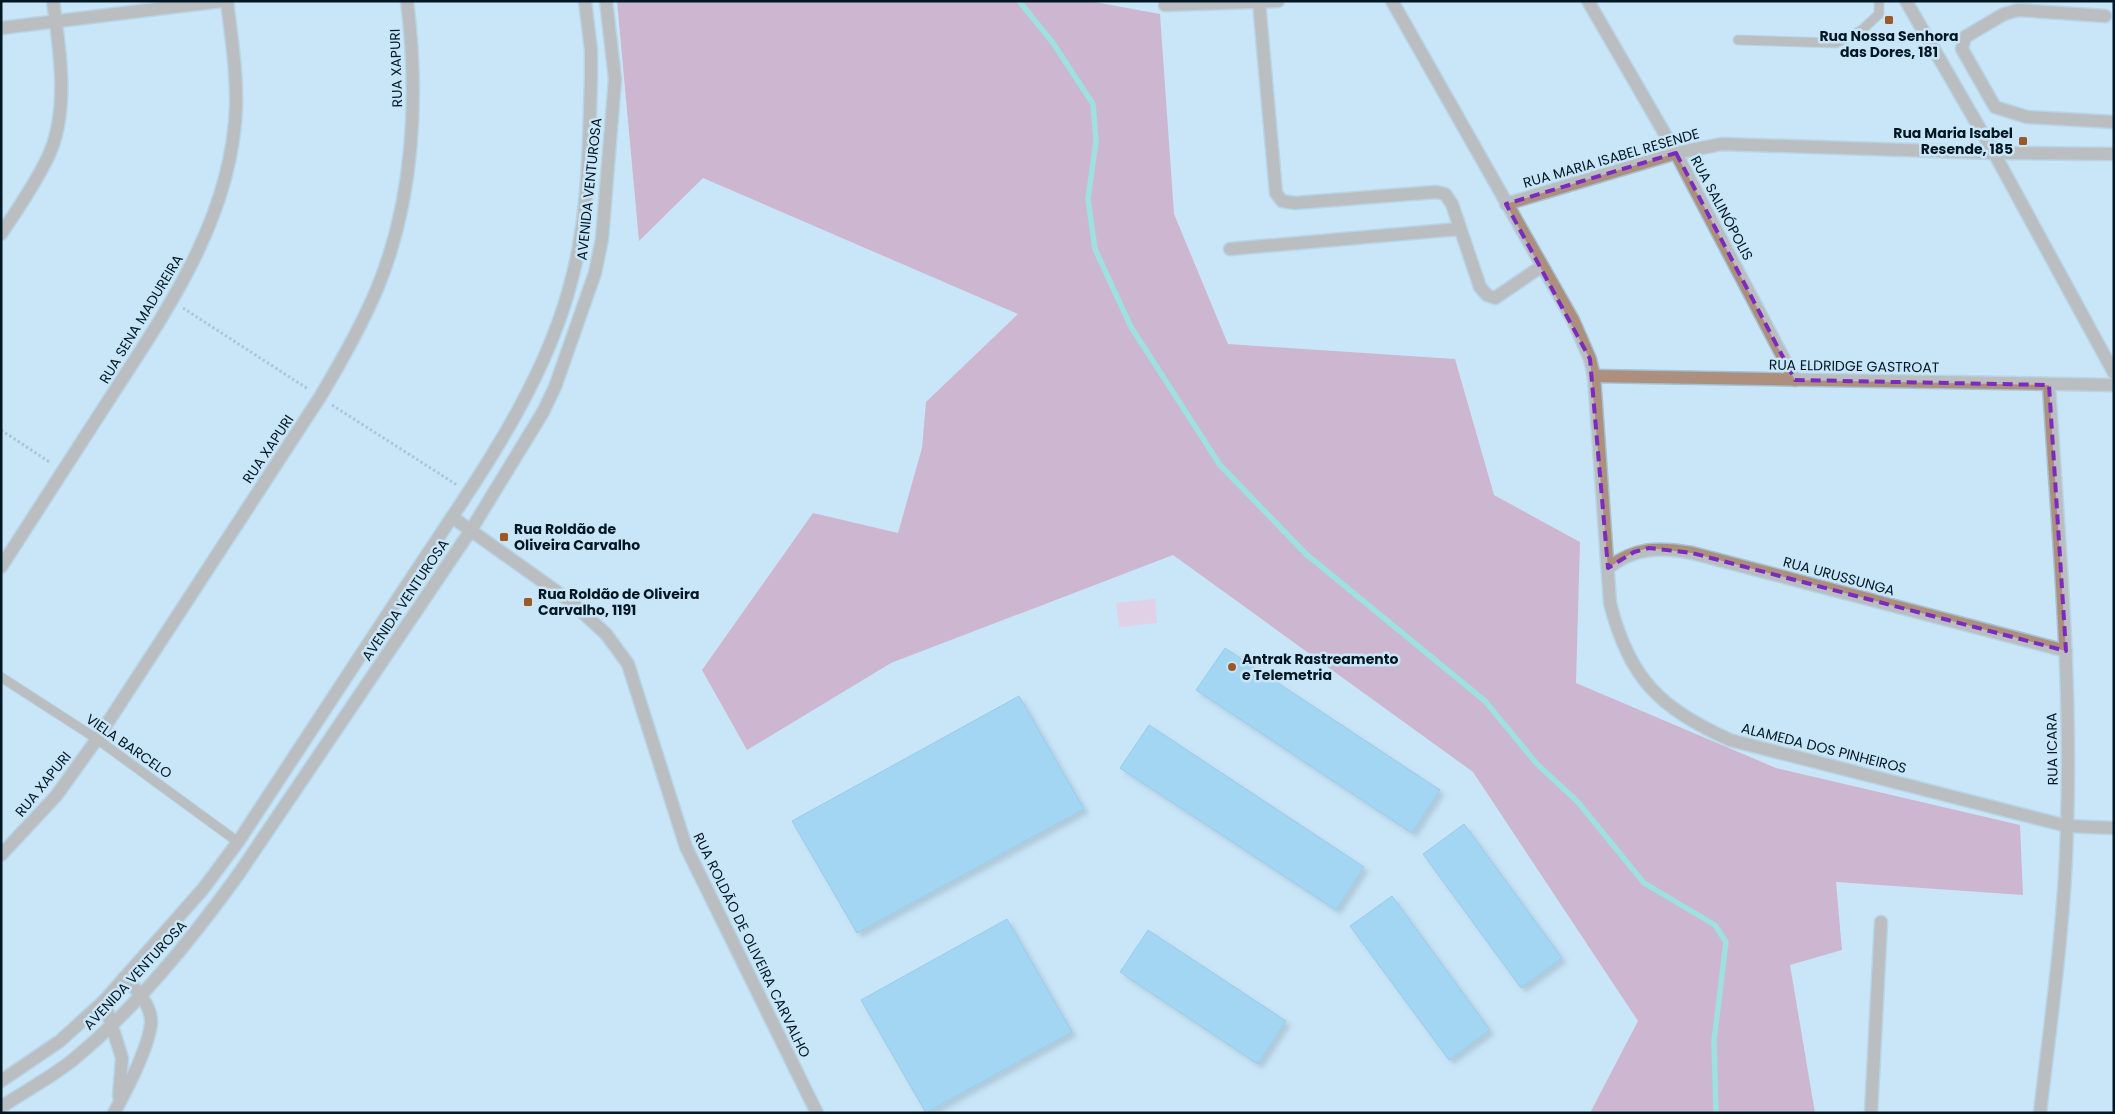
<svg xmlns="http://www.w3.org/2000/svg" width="2115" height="1114" font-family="Poppins,sans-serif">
<defs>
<filter id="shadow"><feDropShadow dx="4.5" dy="4.5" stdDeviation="2.5" flood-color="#0004"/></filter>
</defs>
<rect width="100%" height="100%" fill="#c9e6f8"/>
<path fill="#fcb8d1" d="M1155,599l2,24 -38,4 -3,-24z"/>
<path fill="#d37ea0" d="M617,1h472l71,13 14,200 54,130 227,15 39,136 86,47 -4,141 200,85 244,57 3,70 -187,-13 6,68 -52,15 25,148h-225l48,-92 -165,-249 -300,-217 -282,108 -144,87 -45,-80 111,-157 85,20 24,-85 4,-46 92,-88 -315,-136 -64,63z"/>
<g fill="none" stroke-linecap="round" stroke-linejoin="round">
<path stroke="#6adbbf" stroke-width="5.5" d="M1019,1l34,42 40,61 3,37 -8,58 7,50 36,78 89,138 86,89 179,147 52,63 40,37 67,82 71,42 11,17 -12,99 2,72"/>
</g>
<g fill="#76c3ee" stroke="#5fabd6" filter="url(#shadow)">
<path d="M1225,648l215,142 -28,43 -216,-143z"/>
<path d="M1019,696l65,113 -227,124 -65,-112z"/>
<path d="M1149,725l215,142 -28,43 -216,-142z"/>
<path d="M1464,824l98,134 -41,30 -98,-134z"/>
<path d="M1392,896l98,134 -41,30 -99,-134z"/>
<path d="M1007,919l65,113 -146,81 -65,-113z"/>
<path d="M1148,930l138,91 -28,43 -138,-92z"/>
</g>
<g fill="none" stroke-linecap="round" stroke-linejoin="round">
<defs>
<g id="service">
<path d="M1738,40l98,3 26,-13 17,-16v-13"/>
<path d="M1,677l96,62 141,103"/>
</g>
<g id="minor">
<path d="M1392,1l181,319 17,39 4,17 16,227c19,76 50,105 120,137l337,86 47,2"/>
<path d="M1588,1l88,152 119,227"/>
<path d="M1906,1l88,152 120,220"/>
<path d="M1259,2l17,191 6,8 13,2 141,-11 9,2 7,10 28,83 7,8 8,3 47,-32"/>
<path d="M1165,5l113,-4"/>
<path d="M2105,16l-87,-6 -14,4 -39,23 -3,12 33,58 32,10 87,5"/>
<path d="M1,28l221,-27"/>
<path d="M1506,204l170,-51 46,-9 272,9 120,1"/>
<path d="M1,234c16,-24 33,-48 46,-75 23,-46 13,-108 6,-158"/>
<path d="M1230,249l229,-20"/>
<path d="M1594,376l520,9"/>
<path d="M452,517l118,84 36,33 22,30 58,183 131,266"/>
<path d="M1,567c37,-57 73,-113 109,-169 58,-89 122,-181 126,-291 1,-36 -5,-71 -9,-106"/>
<path d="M1608,568c27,-21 51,-21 84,-15l374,98"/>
<path d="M1,855l55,-59 41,-57 223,-342c21,-35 41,-70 57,-108 37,-89 42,-193 30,-288"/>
<path d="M104,1001l18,57 -3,38"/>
<path d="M114,1113c12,-22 35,-66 37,-90 1,-17 -15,-35 -27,-45"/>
<path d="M1871,1113l10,-191"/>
<path d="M2040,1113c11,-95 25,-191 27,-286 5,-148 -9,-295 -18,-442"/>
</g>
<g id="tertiary">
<path d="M1,1081l59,-40 44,-40 99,-112 35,-47c59,-91 119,-181 178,-271 61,-92 131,-188 157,-297 16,-63 16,-132 18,-197v-27l-6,-49"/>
<path d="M1,1107c24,-16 51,-30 73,-48 63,-52 116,-118 164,-184l233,-345 72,-118 12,-25 40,-114 7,-34 13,-160 -9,-78"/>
</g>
</defs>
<use href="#service" stroke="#a5c1d2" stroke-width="11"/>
<use href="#minor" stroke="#a5c1d2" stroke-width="15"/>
<use href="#tertiary" stroke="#a5c1d2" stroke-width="15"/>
<g stroke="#88a3b3" stroke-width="3" stroke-dasharray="2.5 2.5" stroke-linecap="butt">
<path d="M183,308l125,81"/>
<path d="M332,405l125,80"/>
<path d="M1,430l50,33"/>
</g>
<use href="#service" stroke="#ac8f7d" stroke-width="9"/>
<use href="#minor" stroke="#ac8f7d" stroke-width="12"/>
<use href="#tertiary" stroke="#ac8f7d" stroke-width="12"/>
</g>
<path d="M0 0H2115V1114H0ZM1676,153l119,227 254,5 17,266 -374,-98 -43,-5 -15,4 -26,16 -18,-209 -84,-155z" fill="#c9e6f8" fill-opacity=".55" fill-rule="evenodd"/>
<path fill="none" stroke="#7b2cbf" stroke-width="4" stroke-dasharray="10 6" stroke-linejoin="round" d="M1676,153l119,227 254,5 17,266 -374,-98 -43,-5 -15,4 -26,16 -18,-209 -84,-155z"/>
<g fill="#9b5927" stroke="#c9e6f8" stroke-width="2">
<rect x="1884" y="15" width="10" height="10" rx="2.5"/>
<rect x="2018" y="136" width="10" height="10" rx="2.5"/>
<rect x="499" y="532" width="10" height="10" rx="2.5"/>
<rect x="523" y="597" width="10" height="10" rx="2.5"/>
<circle cx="1232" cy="667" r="5"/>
</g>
<g text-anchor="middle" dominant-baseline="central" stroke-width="5" stroke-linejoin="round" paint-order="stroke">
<g font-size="14" font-weight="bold" fill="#011824" stroke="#c9e6f8" text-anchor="start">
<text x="1889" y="36" text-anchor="middle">Rua Nossa Senhora<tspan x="1889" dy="16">das Dores, 181</tspan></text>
<text x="2013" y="133" text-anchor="end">Rua Maria Isabel<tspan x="2013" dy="16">Resende, 185</tspan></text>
<text x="514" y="529">Rua Roldão de<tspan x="514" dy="16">Oliveira Carvalho</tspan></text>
<text x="538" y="594">Rua Roldão de Oliveira<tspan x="538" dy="16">Carvalho, 1191</tspan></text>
<text x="1242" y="659">Antrak Rastreamento<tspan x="1242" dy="16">e Telemetria</tspan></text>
</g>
<g font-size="14" fill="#011824" stroke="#c9e6f8">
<text transform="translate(396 68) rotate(-92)">RUA XAPURI</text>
<text transform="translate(1611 158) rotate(-16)">RUA MARIA ISABEL RESENDE</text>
<text transform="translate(589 189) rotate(-84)">AVENIDA VENTUROSA</text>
<text transform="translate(1722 208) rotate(62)">RUA SALINÓPOLIS</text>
<text transform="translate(141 319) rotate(-59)">RUA SENA MADUREIRA</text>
<text transform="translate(1854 366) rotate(1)">RUA ELDRIDGE GASTROAT</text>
<text transform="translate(268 449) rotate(-56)">RUA XAPURI</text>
<text transform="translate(1839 576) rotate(15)">RUA URUSSUNGA</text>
<text transform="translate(405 600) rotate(-56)">AVENIDA VENTUROSA</text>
<text transform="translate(129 746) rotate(35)">VIELA BARCELO</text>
<text transform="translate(1824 748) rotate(14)">ALAMEDA DOS PINHEIROS</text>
<text transform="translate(2052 749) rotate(-91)">RUA ICARA</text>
<text transform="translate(43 784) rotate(-51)">RUA XAPURI</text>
<text transform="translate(752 945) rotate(64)">RUA ROLDÃO DE OLIVEIRA CARVALHO</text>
<text transform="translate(135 975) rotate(-47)">AVENIDA VENTUROSA</text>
</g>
</g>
<rect width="2115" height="1114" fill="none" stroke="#011824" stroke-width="5"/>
</svg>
